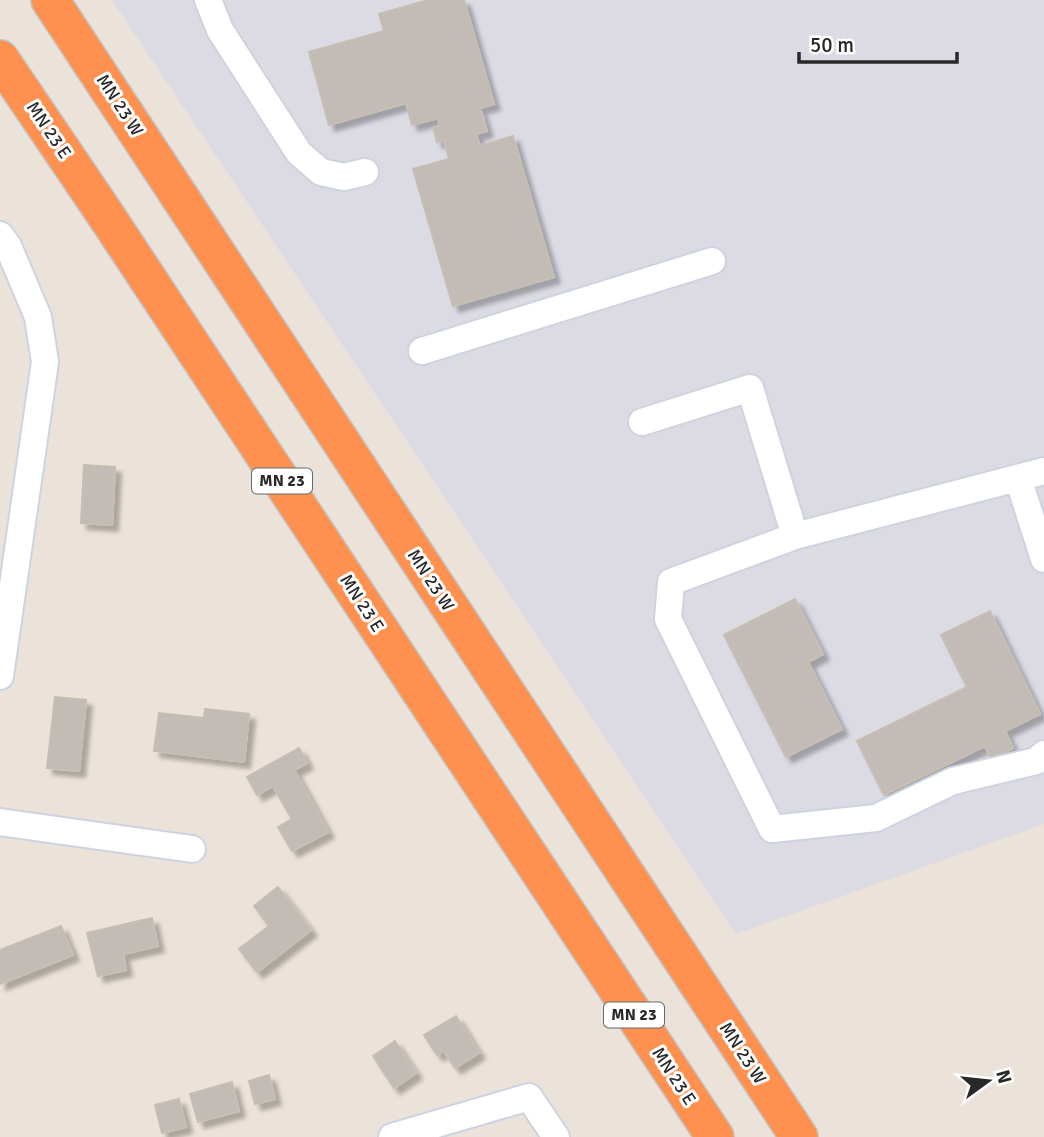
<svg xmlns="http://www.w3.org/2000/svg" width="1044" height="1137" font-family="Signika,sans-serif">
<defs>
<filter id="shadow"><feDropShadow dx="6" dy="6" stdDeviation="2" flood-color="#0004"/></filter>
</defs>
<rect width="100%" height="100%" fill="#ebe2d9"/>
<path fill="#dcdae3" d="M112,0h932v824l-308,110z"/>
<g fill="#c3bcb6" stroke="#c6beb3" stroke-width="2" filter="url(#shadow)">
<path d="M428,0h36l30,104 -24,7 1,3 10,-3 6,20 -11,3 4,12 33,-10 41,141 -101,29 -40,-137 36,-10 -5,-19 -7,2 -4,-14 7,-2 -2,-8 -26,7 -6,-22 -77,22 -20,-73 75,-21 -5,-17z"/>
<path d="M84,465l31,2 -3,58 -31,-2z"/>
<path d="M795,599l28,55 -15,8 34,67 -56,28 -62,-122z"/>
<path d="M990,611l50,103 -35,17 8,17 -22,11 -6,-13 -101,49 -27,-54 110,-54 -26,-52z"/>
<path d="M55,697l31,3 -7,71 -32,-3z"/>
<path d="M205,709l44,5 -5,48 -90,-11 5,-38 45,5z"/>
<path d="M299,748l8,15 -13,7 34,62 -36,19 -14,-24 14,-8 -19,-33 -16,9 -10,-18z"/>
<path d="M278,887l33,43 -54,42 -18,-23 30,-23 -15,-20z"/>
<path d="M152,918l6,28 -35,8 3,16 -28,6 -11,-43z"/>
<path d="M61,926l12,29 -73,29v-34z"/>
<path d="M456,1016l23,37 -24,15 -11,-17 -7,4 -13,-20z"/>
<path d="M395,1041l21,32 -22,15 -21,-32z"/>
<path d="M269,1075l6,24 -20,5 -6,-23z"/>
<path d="M232,1082l7,29 -41,11 -8,-28z"/>
<path d="M179,1099l7,28 -24,6 -7,-28z"/>
</g>
<g fill="none" stroke-linecap="round" stroke-linejoin="round">
<defs>
<g id="minor">
<path d="M208,0l12,30 79,123 22,19 23,5 21,-5"/>
<path d="M0,235l8,11 30,71 7,45 -45,314"/>
<path d="M422,351l290,-90"/>
<path d="M642,422l108,-34 45,148"/>
<path d="M1044,471l-249,65 -124,46 -3,37 104,210 104,-11 77,-37 83,-20 8,-7"/>
<path d="M1018,478l26,81"/>
<path d="M0,822l192,27"/>
<path d="M392,1137l137,-40 27,40"/>
</g>
<g id="highway">
<path d="M50,0l749,1137"/>
<path d="M0,59l105,155 610,923"/>
</g>
</defs>
<use href="#minor" stroke="#ced3e2" stroke-width="30"/>
<use href="#highway" stroke="#c3c3c3" stroke-width="40"/>
<use href="#minor" stroke="#fff" stroke-width="26"/>
<use href="#highway" stroke="#ff9150" stroke-width="37"/>
</g>
<g text-anchor="middle" dominant-baseline="central" stroke-width="6" stroke-linejoin="round" paint-order="stroke">
<g fill="#fff" stroke="#686868" stroke-width="2">
<rect x="252" y="468.5" width="60" height="25" rx="5"/>
<rect x="604" y="1002.5" width="60" height="25" rx="5"/>
</g>
<g font-size="16" font-weight="bold" fill="#282828">
<text x="282" y="481">MN 23</text>
<text x="634" y="1015">MN 23</text>
</g>
<g font-size="18" fill="#282828" stroke="#fff">
<text transform="translate(120 105) rotate(57)">MN 23 W</text>
<text transform="translate(49 130) rotate(56)">MN 23 E</text>
<text transform="translate(431 580) rotate(57)">MN 23 W</text>
<text transform="translate(362 603) rotate(57)">MN 23 E</text>
<text transform="translate(743 1053) rotate(57)">MN 23 W</text>
<text transform="translate(674 1076) rotate(57)">MN 23 E</text>
</g>
</g>
<g transform="translate(988 1081) rotate(75)" stroke="#ffffff" stroke-width="5" paint-order="stroke">
<path d="M0-5L12 26L0 18L-12 26Z" fill="#282828"/>
<text y="-10" font-size="19" font-weight="bold" text-anchor="middle" fill="#282828">N</text>
</g>
<path d="M799 52v10h158v-10" fill="none" stroke="#282828" stroke-width="3.5"/>
<text x="810" y="52" font-size="21" fill="#282828" stroke="#ffffff" stroke-width="5" paint-order="stroke">50 m</text>
</svg>
